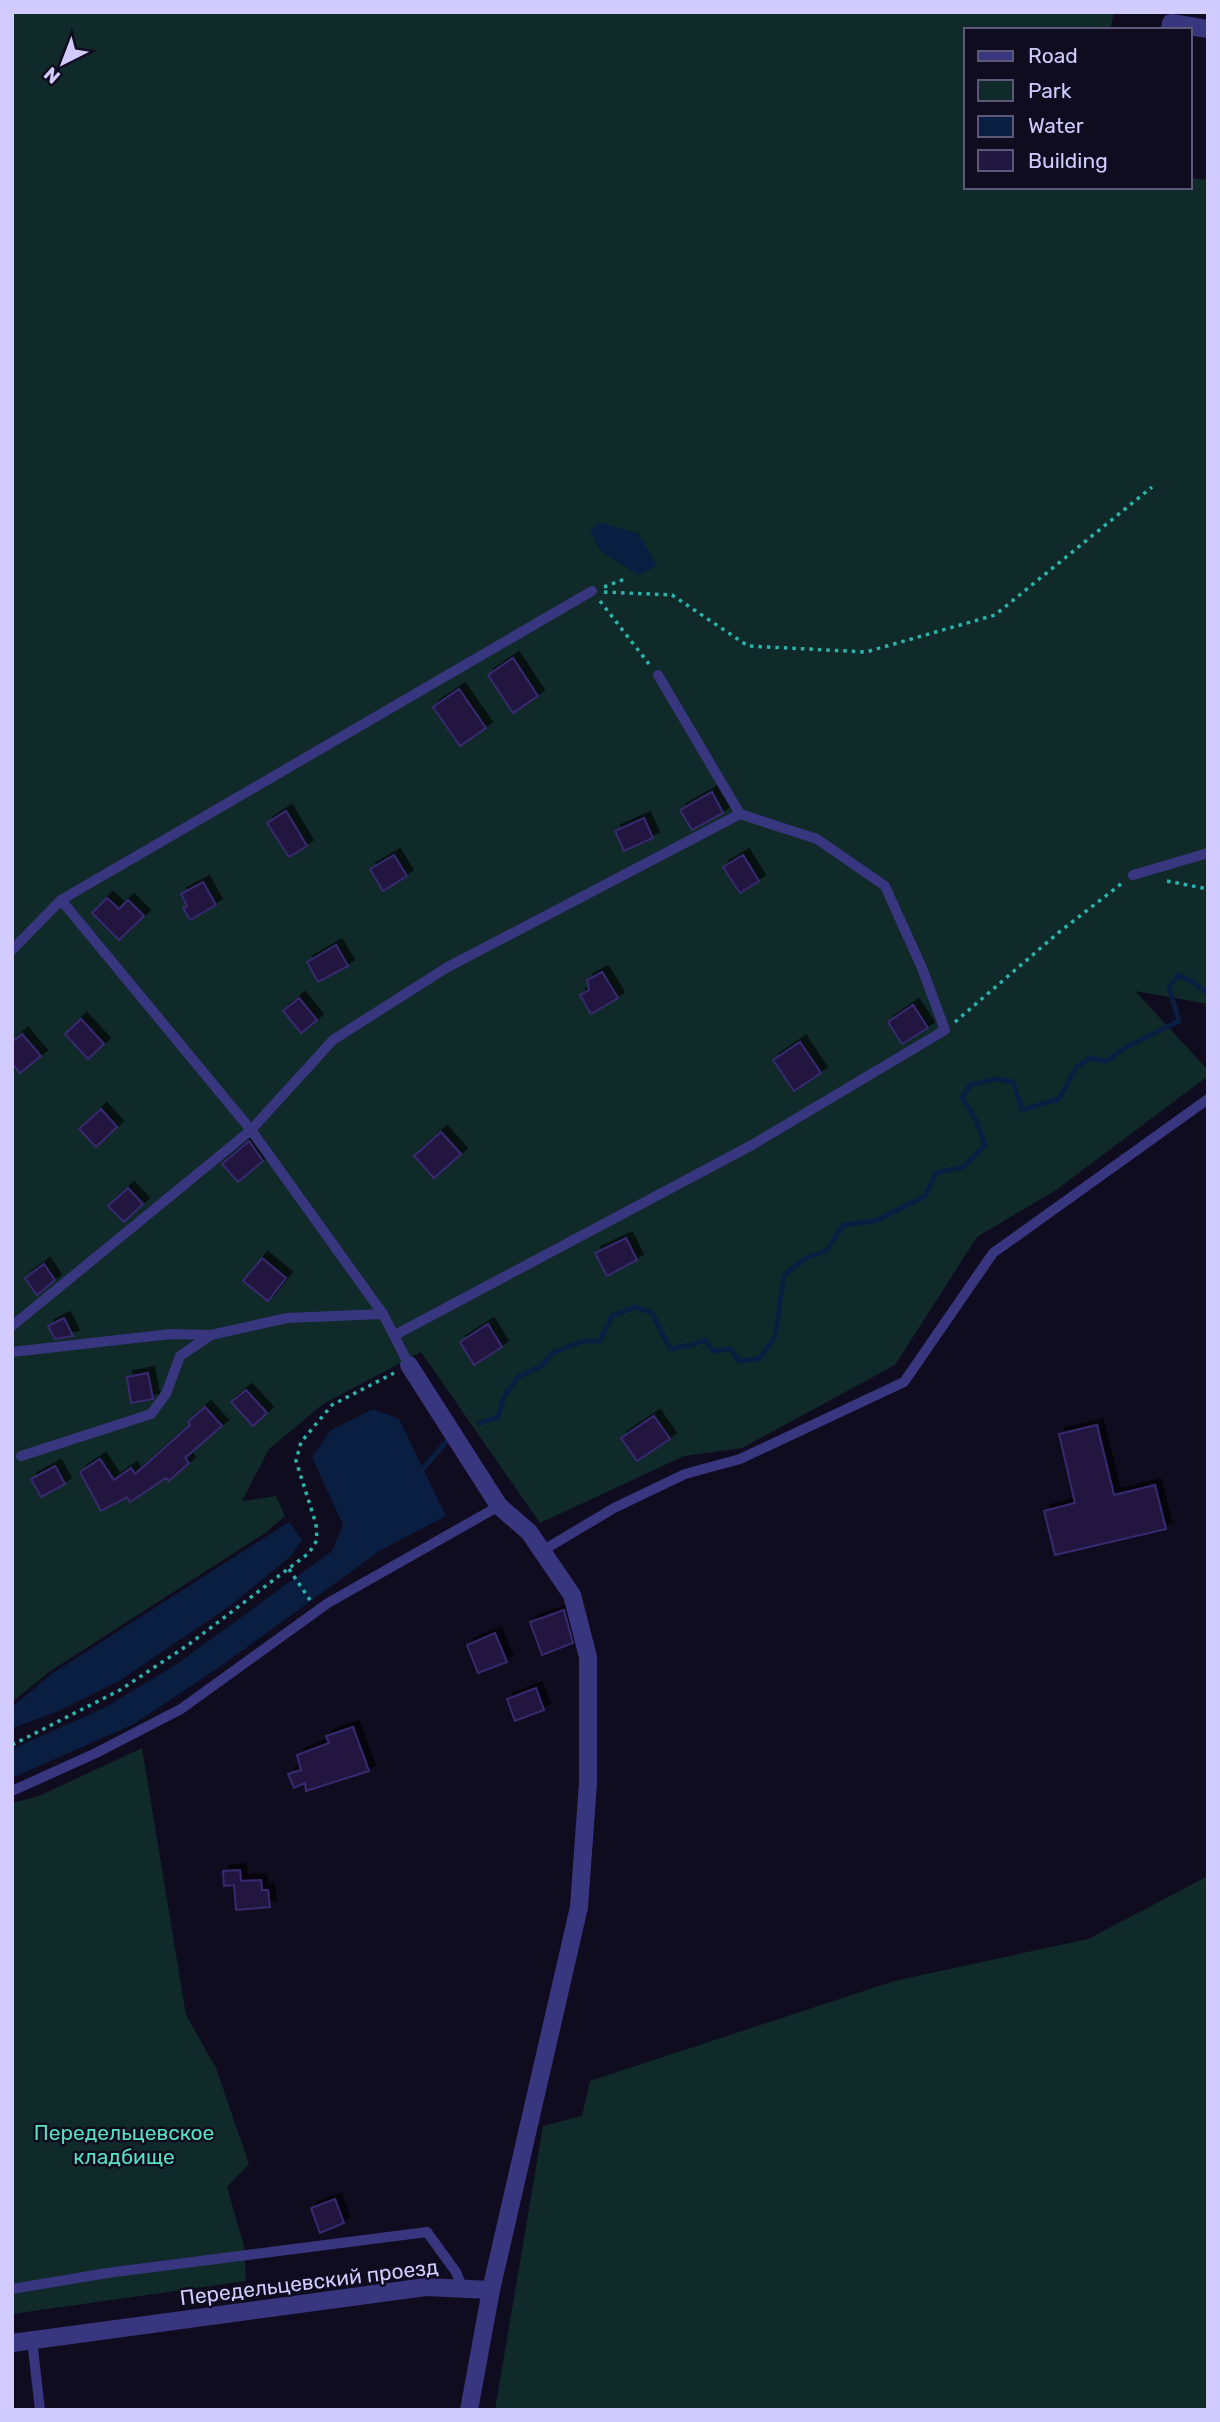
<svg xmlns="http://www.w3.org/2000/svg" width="1220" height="2422" font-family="Rubik,sans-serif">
<defs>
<filter id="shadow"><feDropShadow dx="6" dy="-6" stdDeviation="0" flood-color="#0009"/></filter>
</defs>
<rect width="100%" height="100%" fill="#100c20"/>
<g fill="#0f2a29">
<path d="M12,12h1102l-4,18h-144v157h224v-9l18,2v824l-73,-13 73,79v6l-152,114 -79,47 -82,128 -153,83 -58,8 -144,67 -119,-171 -98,52 -54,45 -27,52 34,-5 9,20 -20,17 -216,139 -37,30z"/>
<path d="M142,1748l44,267 30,53 33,96 -22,23 17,59 2,35 -234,33v-511l27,-7z"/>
<path d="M1208,1876v534h-713l48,-284 39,-10 8,-35 304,-100 194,-42z"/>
</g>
<g fill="#0a1e41">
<path d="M600,522l39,12 18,32 -19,9 -39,-25 -9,-20z"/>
<path d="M373,1409l26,10 47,97 -65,34 -163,118 -84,56 -122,54v-29l92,-41 73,-44 155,-113 11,-26 -31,-68 19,-27z"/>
<path d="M289,1522l13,18 -12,17 -59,48 -112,76 -65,32 -42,15v-21l41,-34z"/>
</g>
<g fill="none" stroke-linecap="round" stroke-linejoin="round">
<g stroke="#0a1e41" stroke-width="5">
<path d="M479,1423l19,-6 6,-20 14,-20 25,-12 9,-12 31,-12h17l12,-25 23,-9 17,6 18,36 21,-4 14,-5 8,11 18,-2 8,12 20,-2 16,-22 9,-62 22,-17 21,-8 16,-25 32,-4 50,-25 11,-23 27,-6 22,-22 -9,-25 -14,-22 8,-13 26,-6 17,3 9,28 37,-11 17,-31 13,-10 18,3 19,-14 53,-26 -10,-33 9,-13 15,7 15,12"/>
<path d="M420,1472l26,-30"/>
</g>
</g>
<g fill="#201841" stroke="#37296e" stroke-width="2" filter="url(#shadow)">
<path d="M513,658l25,38 -25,17 -25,-38z"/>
<path d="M459,689l27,39 -26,18 -27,-39z"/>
<path d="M712,792l11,21 -31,17 -12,-20z"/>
<path d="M286,811l21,35 -18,11 -22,-34z"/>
<path d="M644,818l9,20 -29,13 -9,-20z"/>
<path d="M394,855l13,21 -24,15 -13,-22z"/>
<path d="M743,855l16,26 -19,12 -17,-26z"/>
<path d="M203,882l13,23 -26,15 -7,-12 4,-2 -6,-12z"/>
<path d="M107,898l12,11 9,-9 16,16 -25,24 -27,-27z"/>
<path d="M336,945l12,21 -30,16 -11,-20z"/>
<path d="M602,972l16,26 -27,16 -11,-19 9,-5 -2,-10z"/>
<path d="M299,998l18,22 -16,13 -18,-22z"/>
<path d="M913,1005l15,23 -26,16 -14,-22z"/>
<path d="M81,1019l23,25 -16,15 -23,-25z"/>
<path d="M22,1034l19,22 -21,17 -8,-10v-21z"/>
<path d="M800,1042l21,31 -27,18 -21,-31z"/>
<path d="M101,1109l16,18 -21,20 -17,-18z"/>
<path d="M441,1132l20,22 -27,24 -20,-22z"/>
<path d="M249,1141l14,20 -25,21 -16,-18z"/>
<path d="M128,1188l15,16 -19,18 -16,-16z"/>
<path d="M626,1238l11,22 -30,16 -12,-23z"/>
<path d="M262,1258l24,20 -18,23 -25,-20z"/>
<path d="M44,1264l11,16 -18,15 -12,-17z"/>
<path d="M64,1318l9,18 -18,3 -7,-13z"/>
<path d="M488,1324l14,23 -28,18 -14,-23z"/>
<path d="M148,1373l5,26 -22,4 -4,-26z"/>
<path d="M246,1390l21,23 -14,13 -22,-24z"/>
<path d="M205,1407l17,19 -37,32 4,5 -20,18 -3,-3 -36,24 -3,-5 -26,14 -21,-39 20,-13 14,21 17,-12 4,6 55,-49 -2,-3z"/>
<path d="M654,1416l16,23 -33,22 -16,-23z"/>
<path d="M1097,1425l17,70 41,-10 11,44 -111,26 -11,-44 31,-8 -16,-69z"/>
<path d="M55,1466l10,18 -24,13 -10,-18z"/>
<path d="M564,1610l9,33 -31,12 -12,-33z"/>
<path d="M495,1633l12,29 -29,11 -11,-28z"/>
<path d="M536,1688l8,22 -29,11 -8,-22z"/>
<path d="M353,1727l16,44 -63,20 -1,-8 -11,5 -6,-14 13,-4 -4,-15 32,-12 -3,-7z"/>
<path d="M240,1870l1,11 20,-1 1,10h6l2,17 -34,3 -2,-25 -10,1 -1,-15z"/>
<path d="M335,2199l9,24 -24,10 -9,-25z"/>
</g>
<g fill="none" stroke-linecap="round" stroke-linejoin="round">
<g stroke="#2ab4ac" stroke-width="3.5" stroke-dasharray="3.5 5" stroke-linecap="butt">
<path d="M604,587l21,-8"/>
<path d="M604,592l68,3 76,51 118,6 129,-37 157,-128"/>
<path d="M600,601l49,63"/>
<path d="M1167,881l41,8"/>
<path d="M955,1022l103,-89 63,-49"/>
<path d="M289,1569l21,31"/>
<path d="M12,1745l108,-55 68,-45 121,-92 8,-13 -1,-16 -20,-63 5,-19 31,-37 62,-32"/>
</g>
<g stroke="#393680" stroke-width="10">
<path d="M1133,875l75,-22"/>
<path d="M61,900l190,230 132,184 26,51"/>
<path d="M12,950l49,-50 531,-309"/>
<path d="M12,1326l239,-196 82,-90 113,-72 294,-154"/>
<path d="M395,1335l357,-190 193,-115 -23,-62 -37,-82 -68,-47 -77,-25 -82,-139"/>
<path d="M12,1352l159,-18 40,1 76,-17 96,-4"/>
<path d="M21,1456l130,-42 15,-20 14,-38 31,-21"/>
<path d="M542,1551l72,-43 71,-34 55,-15 164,-77 89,-129 215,-154"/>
<path d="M12,1791l84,-38 85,-44 147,-106 171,-97"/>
<path d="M12,2289l95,-16 320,-41 29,40 7,17"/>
<path d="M32,2340l8,70"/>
</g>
<g stroke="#393680" stroke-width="18">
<path d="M1170,30l1,-7 37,6"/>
<path d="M409,1365l90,141 30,26 43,63 16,62v126l-9,124 -88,383 -22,120"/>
<path d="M12,2343l414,-56 65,3"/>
</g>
</g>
<g text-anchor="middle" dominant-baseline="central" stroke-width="5" stroke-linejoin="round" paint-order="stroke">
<g font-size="21" fill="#54e2bf" stroke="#100c20">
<text x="124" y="2132">Передельцевское<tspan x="124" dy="24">кладбище</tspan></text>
</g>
<g font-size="21" fill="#d1cbff" stroke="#100c20">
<text transform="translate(309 2282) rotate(-7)">Передельцевский проезд</text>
</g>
</g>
<rect width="1220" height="2422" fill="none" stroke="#d1cbff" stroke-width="28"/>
<rect x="964" y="28" width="228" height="161" fill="#100c20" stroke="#5d5879" stroke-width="2"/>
<rect x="978" y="51" width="35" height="10" fill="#393680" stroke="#5d5879" stroke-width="2"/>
<text x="1028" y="63" font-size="21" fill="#d1cbff">Road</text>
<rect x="978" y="80" width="35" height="21" fill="#0f2a29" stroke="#5d5879" stroke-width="2"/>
<text x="1028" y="98" font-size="21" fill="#d1cbff">Park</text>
<rect x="978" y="116" width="35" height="21" fill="#0a1e41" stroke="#5d5879" stroke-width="2"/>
<text x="1028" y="133" font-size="21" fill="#d1cbff">Water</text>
<rect x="978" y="150" width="35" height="21" fill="#201841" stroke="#5d5879" stroke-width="2"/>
<text x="1028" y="168" font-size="21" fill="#d1cbff">Building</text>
<g transform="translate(63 63) rotate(222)" stroke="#100c20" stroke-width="5" paint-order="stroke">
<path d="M0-5L12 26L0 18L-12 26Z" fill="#d1cbff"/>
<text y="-10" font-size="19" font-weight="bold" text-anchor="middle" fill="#d1cbff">N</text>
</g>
</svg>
